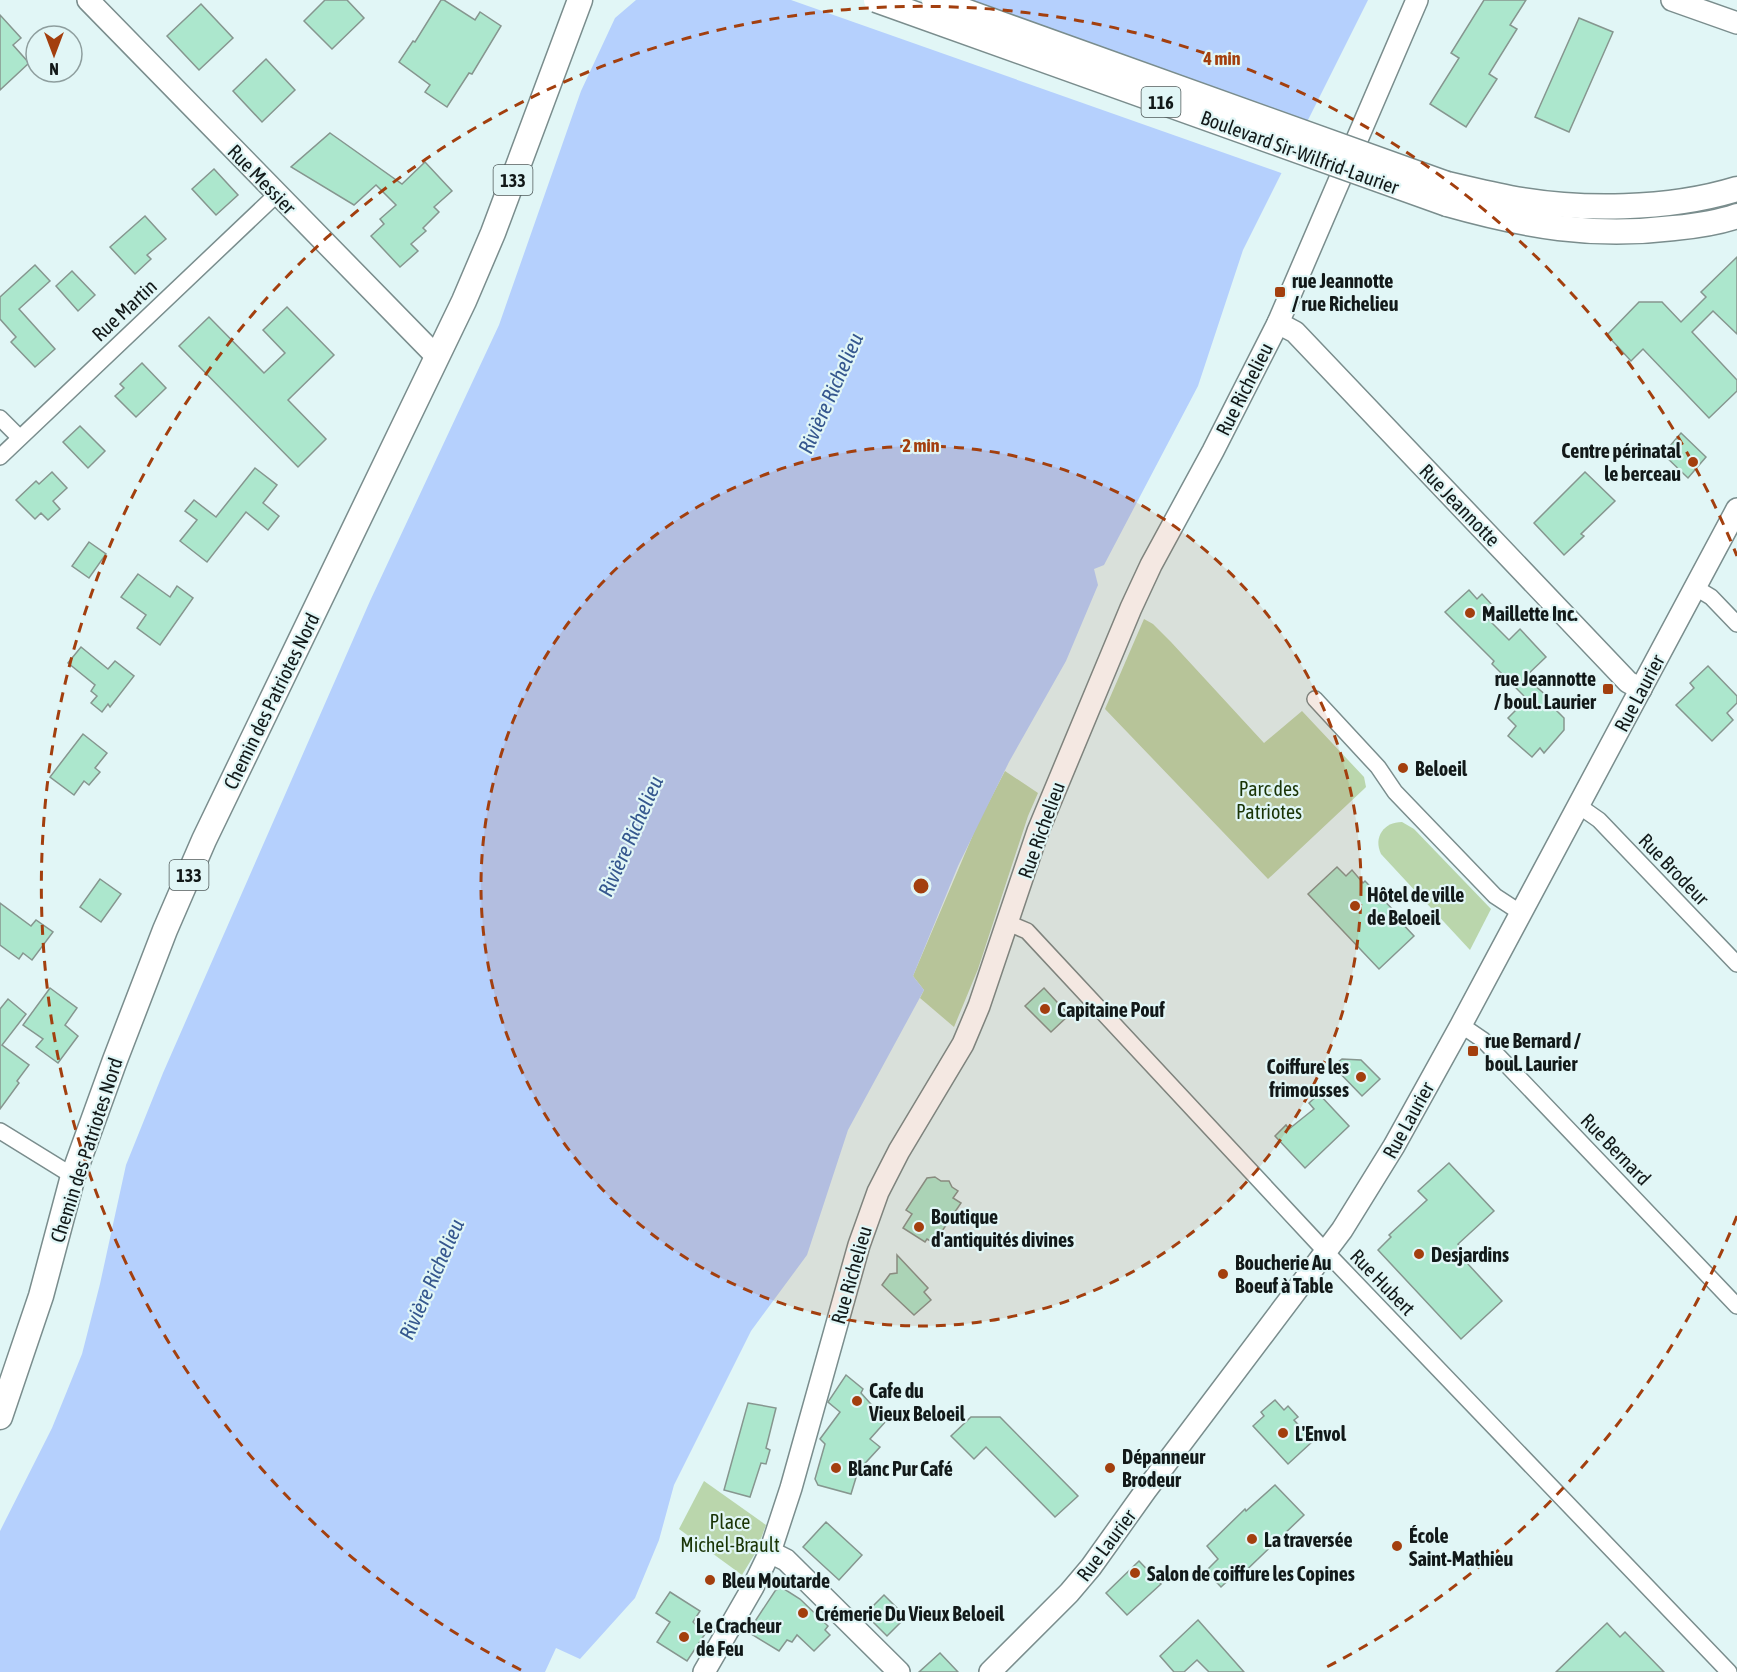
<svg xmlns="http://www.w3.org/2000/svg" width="1737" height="1672" font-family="'Asap Condensed',sans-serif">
<rect width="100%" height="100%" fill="#e1f6f6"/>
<g fill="#bad6ac">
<path d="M1144,619l9,5 18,18 93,101 38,-32 62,66 2,10 -2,2 -96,90 -163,-170z"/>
<path d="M1005,771l33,22 -10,23 -50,153 -24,58 -34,-29 4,-8 -11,-14 65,-153z"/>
<path d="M1402,822l12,7 77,80 -21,41 -89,-96c-8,-17 3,-32 21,-32z"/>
<path d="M704,1481l62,44 -10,27 -14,23 -63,-46z"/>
</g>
<path fill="#b5d0fd" d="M636,0h732l-125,250 -45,136 -94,179 -10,4 4,16 -32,76 -57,101 -51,104 -45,110 11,14 -76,140 -41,125 -56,76 -77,154 -15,55 -24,58 -55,61 -24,-11 -11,24h-545v-141l52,-103 30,-74 18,-70 26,-119 37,-92 207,-472 129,-276 82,-234 34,-73z"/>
<path fill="#e1f6f6" d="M791,0h177l343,122 -27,52z"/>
<g fill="#ace7cd" stroke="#86968f" stroke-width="1.5">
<path d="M325,0h22l17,18 -32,31 -28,-28z"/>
<path d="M441,0h3l31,20 5,-8 21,14 -29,48 -3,-1 -22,34 -22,-15 5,-7 -31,-23 14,-21 2,1z"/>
<path d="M1484,0h42l-16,25 7,4 -28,45 8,5 -31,48 -36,-23 29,-46 -8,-5z"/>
<path d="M201,4l32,34 -34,32 -32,-34z"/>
<path d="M0,15l21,23 -8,7 16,18 -29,27z"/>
<path d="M1579,18l34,14 -44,100 -34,-15z"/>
<path d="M266,59l29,31 -33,32 -29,-31z"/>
<path d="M330,133l72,51 23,-22 27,29 -18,16 5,5 -16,16 3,3 -15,13 7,7 -18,16 -29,-31 13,-12 -4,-5 16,-14 -20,-20 -22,20 -63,-38z"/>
<path d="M214,169l24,26 -22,20 -24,-26z"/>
<path d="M145,216l21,23 -19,16 4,4 -16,15 -25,-27z"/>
<path d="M1737,257v77l-24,-23 -21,21 45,48v11l-28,27 -66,-69 -12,12 -24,-26 32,-33h23l19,20 25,-25 -5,-5z"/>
<path d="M35,265l15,16 -31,28 36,40 -20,18 -24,-25 5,-5 -16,-18v-22z"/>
<path d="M72,271l23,24 -17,16 -22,-25z"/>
<path d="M287,307l47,48 -46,45 38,39 -28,28 -119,-121 30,-29 55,56 21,-20 -22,-23z"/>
<path d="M142,363l24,25 -30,29 -21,-21 9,-8 -4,-4z"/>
<path d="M80,426l25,25 -17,17 -25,-26z"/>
<path d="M1681,433l25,24 -18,21 -25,-24z"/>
<path d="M255,468l22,17 -14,18 16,13 -11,14 -22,-18 -39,50 -27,-21 17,-21 -12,-9 9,-11 22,17z"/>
<path d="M52,472l15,16 -14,13 7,8 -12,11 -7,-7 -6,6 -19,-19 20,-19 3,3z"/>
<path d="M1585,472l30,29 -34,33 3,2 -20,19 -30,-32z"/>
<path d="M89,542l17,12 -17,24 -17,-12z"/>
<path d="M138,574l32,23 7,-11 16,12 -33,47 -23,-17 9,-13 -25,-18z"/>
<path d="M1469,590l8,9 5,-5 11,12 -8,10 24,24 11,-11 26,28 -21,20 24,21 -3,2 18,18v12l-20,23 -4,-5 -8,9 -24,-21 8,-10 -8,-8 19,-19 -35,-35 2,-3 -49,-49z"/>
<path d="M81,647l27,22 7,-8 19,15 -24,31 -2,-3 -6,8 -11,-9 6,-7 -6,-5 4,-6 -27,-22z"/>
<path d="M1708,666l29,30v7l-10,10 6,7 -21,21 -36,-36 18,-17 -4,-5z"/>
<path d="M83,734l24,19 -12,15 5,4 -11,13 -5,-4 -10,14 -24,-18z"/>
<path d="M1337,867l9,9 6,-6 11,13 2,-2 36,37 -2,2 15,16 -35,33 -71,-75z"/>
<path d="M100,879l21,15 -20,28 -21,-15z"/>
<path d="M0,903l31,23 5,-6 17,12 -21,28 -9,-7 -4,6 -19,-14z"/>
<path d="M50,988l27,20 -12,17 13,11 -20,27 -22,-16 7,-8 -20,-14z"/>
<path d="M1044,988l25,27 -18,17 -26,-26z"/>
<path d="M8,999l18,15 -24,31 27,20 -12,16 2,2 -19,26v-100z"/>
<path d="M1342,1059l19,1 19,19 -18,17 -29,-30z"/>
<path d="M1319,1094l30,32 -44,42 -30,-32 11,-11 3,4 25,-20 -5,-6z"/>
<path d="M1449,1163l45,48 -36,33 2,3 -4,4 46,50 -41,38 -83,-89 13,-13 -2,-2 38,-35 -9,-9z"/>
<path d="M935,1177l6,4h8l3,6 6,4 -5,7 8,5 -27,40 -7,-4 -2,3 -22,-14 9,-14 -6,-4 21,-32z"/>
<path d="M897,1255l31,33 -4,4 7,8 -17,15 -32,-30 8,-11 7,-1z"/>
<path d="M846,1375l17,14 -2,4 25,28 -16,18 10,8 -22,24 -7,23 -33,-9 -3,-6 10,-35 -5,-5 20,-27 -12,-10z"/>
<path d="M1275,1400l9,10 4,-4 10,11 -4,3 19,21 -25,23 -35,-38 11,-10 -3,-4z"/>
<path d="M748,1403l28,5 -10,40 4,2 -4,14 -5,-1 -11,34 -26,-7z"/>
<path d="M971,1417h29l78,79 -23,21 -69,-70 -12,12 -23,-23z"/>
<path d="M1275,1485l29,30 -67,64 -3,-4 -13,12 -15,-16 12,-12 -11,-13 38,-37 1,2z"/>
<path d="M826,1522l36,33 -23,25 -36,-33z"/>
<path d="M1139,1561l22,23 -34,31 -21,-22z"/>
<path d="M781,1587l19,12 28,27 -3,4 5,5 -16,16 -17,-16 -5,7 -5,-2 -8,11 -31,-19 27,-41z"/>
<path d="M670,1592l30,19 -7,11 12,12 -18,27 -30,-19 13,-20 -14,-9z"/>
<path d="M884,1595l22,22 -19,19 -22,-22z"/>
<path d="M1198,1620l46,52h-35l-12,-12 -13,12h-10l-14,-16z"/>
<path d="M1607,1623l13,14 5,-5 39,40h-108z"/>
<path d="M940,1653l18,19h-39z"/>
</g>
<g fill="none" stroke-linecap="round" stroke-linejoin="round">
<defs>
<g id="street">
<path d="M0,418l19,19"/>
<path d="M0,457l276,-262"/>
<path d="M1696,588l15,9 26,27"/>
<path d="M1315,699l63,68 17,25 100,104 26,17"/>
<path d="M1579,806l20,14 138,144"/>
<path d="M1008,923l19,8 299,321 403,420"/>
<path d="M1461,1025l22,15 254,266"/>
<path d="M0,1131l73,45"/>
</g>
<g id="secondary">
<path d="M88,0l349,357"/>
<path d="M1672,0l65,23"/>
<path d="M1278,323l17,9 333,350 13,7"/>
<path d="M770,1552l16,8 113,112"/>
<path d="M704,1672l49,-85 17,-35 21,-64 68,-243 19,-53 21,-41 64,-107 16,-38 59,-175 93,-223 20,-43 62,-114 65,-128 139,-323"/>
<path d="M990,1672l79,-79 22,-26 55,-77 196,-260 52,-84 67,-121 276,-516"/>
</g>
<g id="primary">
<path d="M1447,184c21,5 42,10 63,14 70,13 159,12 227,-9"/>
<path d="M1447,204c78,22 145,34 227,24 21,-2 43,-5 63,-12"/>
<path d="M0,1417l41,-121 32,-120 42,-116 50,-130 39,-90 260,-539 29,-68 87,-233"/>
</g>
</defs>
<use href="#street" stroke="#7a8d8d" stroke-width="18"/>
<use href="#secondary" stroke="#7a8d8d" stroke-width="24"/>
<use href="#primary" stroke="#7a8d8d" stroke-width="27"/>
<use href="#street" stroke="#fff" stroke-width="15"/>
<use href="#secondary" stroke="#fff" stroke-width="21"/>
<use href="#primary" stroke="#fff" stroke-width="24"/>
<defs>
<g id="primary-bridge">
<path d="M876,0l571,204"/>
<path d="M934,0l513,184"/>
</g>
</defs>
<use href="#primary-bridge" stroke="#7a8d8d" stroke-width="27" stroke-linecap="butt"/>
<use href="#primary-bridge" stroke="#fff" stroke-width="24"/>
</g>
<circle cx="921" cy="886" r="440" fill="#a33f0e" fill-opacity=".12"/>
<g fill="none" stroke="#a33f0e" stroke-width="3" stroke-dasharray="10 8">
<circle cx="921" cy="886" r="440"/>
<path d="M1737 1216A880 880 0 0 1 1321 1670M521 1670A880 880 0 1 1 1737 556"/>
</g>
<g fill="#a33f0e" stroke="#e1f6f6" stroke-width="2">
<rect x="1274" y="286" width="12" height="12" rx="3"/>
<circle cx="1693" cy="462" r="6"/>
<circle cx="1470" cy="613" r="6"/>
<rect x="1602" y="683" width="12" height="12" rx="3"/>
<circle cx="1403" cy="768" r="6"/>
<circle cx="1355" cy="906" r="6"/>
<circle cx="1045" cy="1009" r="6"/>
<rect x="1467" y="1045" width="12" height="12" rx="3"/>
<circle cx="1361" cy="1077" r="6"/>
<circle cx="919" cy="1227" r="6"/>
<circle cx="1419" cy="1254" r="6"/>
<circle cx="1223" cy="1274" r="6"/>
<circle cx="857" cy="1401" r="6"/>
<circle cx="1283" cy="1433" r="6"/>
<circle cx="836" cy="1468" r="6"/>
<circle cx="1110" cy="1468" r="6"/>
<circle cx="1252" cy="1539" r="6"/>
<circle cx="1397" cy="1546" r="6"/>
<circle cx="1135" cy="1573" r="6"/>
<circle cx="710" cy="1580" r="6"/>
<circle cx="803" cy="1613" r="6"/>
<circle cx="684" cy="1637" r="6"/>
</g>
<g text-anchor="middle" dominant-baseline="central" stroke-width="4.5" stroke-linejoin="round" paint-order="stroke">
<g fill="#e1f6f6" stroke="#505b5b" stroke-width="1.5">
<rect x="1141.5" y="87" width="39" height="30" rx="4.5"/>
<rect x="493.5" y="165" width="39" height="30" rx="4.5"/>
<rect x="169.5" y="860" width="39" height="30" rx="4.5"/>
</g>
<g font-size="18" font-weight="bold" fill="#121919">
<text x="1161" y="102">116</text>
<text x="513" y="180">133</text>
<text x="189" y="875">133</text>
</g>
<g font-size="20" fill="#121919" stroke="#e1f6f6">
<text transform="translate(1300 152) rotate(20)">Boulevard Sir-Wilfrid-Laurier</text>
<text transform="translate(262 179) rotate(46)">Rue Messier</text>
<text transform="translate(124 310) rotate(-43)">Rue Martin</text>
<text transform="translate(1244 389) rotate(-63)">Rue Richelieu</text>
<text transform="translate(1460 505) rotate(46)">Rue Jeannotte</text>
<text transform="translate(1639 693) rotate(-62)">Rue Laurier</text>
<text transform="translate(271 701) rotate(-64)">Chemin des Patriotes Nord</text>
<text transform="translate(1041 830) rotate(-70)">Rue Richelieu</text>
<text transform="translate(1674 869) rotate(46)">Rue Brodeur</text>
<text transform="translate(1408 1120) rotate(-61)">Rue Laurier</text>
<text transform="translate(1616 1149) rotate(46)">Rue Bernard</text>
<text transform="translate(86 1150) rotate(-72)">Chemin des Patriotes Nord</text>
<text transform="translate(851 1275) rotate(-74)">Rue Richelieu</text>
<text transform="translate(1383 1282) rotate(46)">Rue Hubert</text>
<text transform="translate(1106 1545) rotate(-53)">Rue Laurier</text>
</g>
<g font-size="20" font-weight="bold" fill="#121919" stroke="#e1f6f6" text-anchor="start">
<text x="1292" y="280">rue Jeannotte<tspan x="1292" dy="23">/ rue Richelieu</tspan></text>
<text x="1681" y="450" text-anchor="end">Centre périnatal<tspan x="1681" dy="23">le berceau</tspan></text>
<text x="1482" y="613">Maillette Inc.</text>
<text x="1596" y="678" text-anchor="end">rue Jeannotte<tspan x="1596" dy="23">/ boul. Laurier</tspan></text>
<text x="1415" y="768">Beloeil</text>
<text x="1367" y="894">Hôtel de ville<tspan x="1367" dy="23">de Beloeil</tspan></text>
<text x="1057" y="1009">Capitaine Pouf</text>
<text x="1485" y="1040">rue Bernard /<tspan x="1485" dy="23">boul. Laurier</tspan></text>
<text x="1349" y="1066" text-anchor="end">Coiffure les<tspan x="1349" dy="23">frimousses</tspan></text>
<text x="931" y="1216">Boutique<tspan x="931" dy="23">d'antiquités divines</tspan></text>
<text x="1431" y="1254">Desjardins</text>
<text x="1235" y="1262">Boucherie Au<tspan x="1235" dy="23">Boeuf à Table</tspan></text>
<text x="869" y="1390">Cafe du<tspan x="869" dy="23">Vieux Beloeil</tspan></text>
<text x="1295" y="1433">L'Envol</text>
<text x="1122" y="1456">Dépanneur<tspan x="1122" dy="23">Brodeur</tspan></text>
<text x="848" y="1468">Blanc Pur Café</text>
<text x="1409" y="1535">École<tspan x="1409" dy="23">Saint-Mathieu</tspan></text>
<text x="1264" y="1539">La traversée</text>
<text x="1147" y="1573">Salon de coiffure les Copines</text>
<text x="722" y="1580">Bleu Moutarde</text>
<text x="815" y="1613">Crémerie Du Vieux Beloeil</text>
<text x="696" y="1625">Le Cracheur<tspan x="696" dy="23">de Feu</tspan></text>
</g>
<g font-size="20" fill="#193405" stroke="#e1f6f6">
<text x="1269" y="788">Parc des<tspan x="1269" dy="23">Patriotes</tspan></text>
<text x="730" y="1521">Place<tspan x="730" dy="23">Michel-Brault</tspan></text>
</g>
<g font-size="21" font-style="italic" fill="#35578e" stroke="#e1f6f6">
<text transform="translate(830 393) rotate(-66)">Rivière Richelieu</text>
<text transform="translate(630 836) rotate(-66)">Rivière Richelieu</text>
<text transform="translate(431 1279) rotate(-66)">Rivière Richelieu</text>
</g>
</g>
<circle cx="921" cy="886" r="9" fill="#a33f0e" stroke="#e1f6f6" stroke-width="3"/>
<g font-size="18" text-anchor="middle" font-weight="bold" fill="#a33f0e" stroke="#e1f6f6" stroke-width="4.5" stroke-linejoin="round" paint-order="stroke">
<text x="1222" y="65">4 min</text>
<text x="921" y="452">2 min</text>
</g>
<g transform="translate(54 54) rotate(180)"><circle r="28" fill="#e1f6f6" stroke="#8e9e9e" stroke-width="1.5"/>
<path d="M0-4.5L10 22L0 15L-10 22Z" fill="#a33f0e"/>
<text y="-9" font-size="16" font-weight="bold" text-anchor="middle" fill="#121919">N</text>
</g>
</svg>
